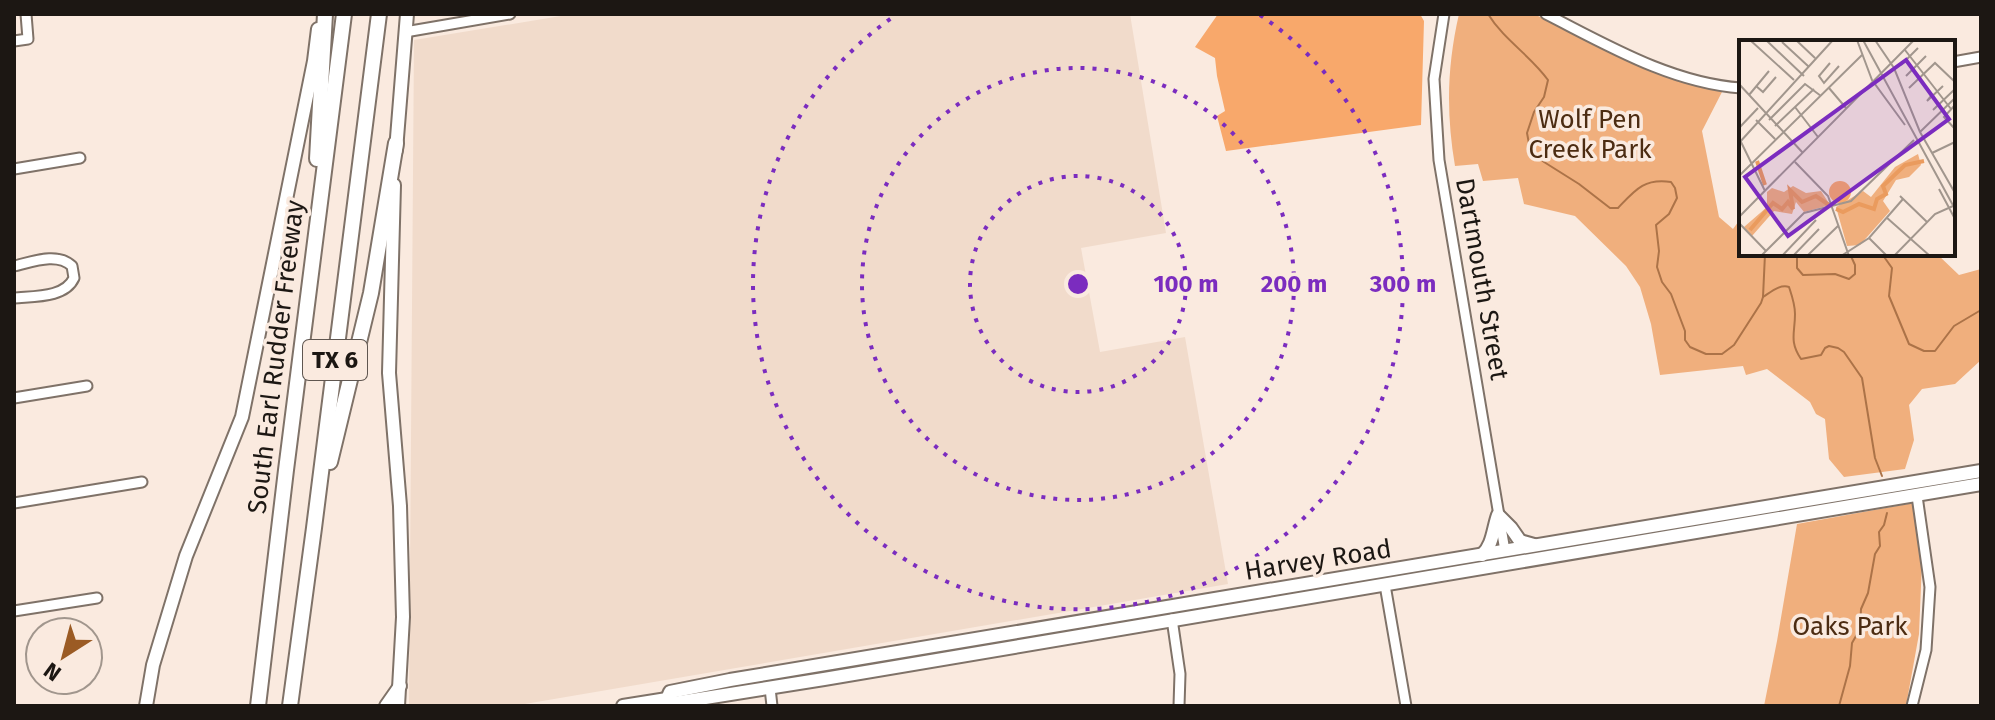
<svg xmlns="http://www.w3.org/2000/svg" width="1995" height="720" font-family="'Fira Sans',sans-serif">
<rect width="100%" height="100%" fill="#faeadf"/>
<path fill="#f1dbcb" d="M573,14h557l36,219 -85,15 19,104 85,-15 43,247 -715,122h-104l5,-666z"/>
<g fill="#f0af7d">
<path d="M1459,14h75l107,52 43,16 38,10 -20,39 17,86 14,12 8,-11v36h196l22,21 22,-6v91l-26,24 -33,5 -13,16 5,35 -9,29 -61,8 -15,-18 -4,-40 -9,-5 -6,-12 -43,-33 -21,6 -3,-9 -83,9 -9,-51 -11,-37 -14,-21 -51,-50 -51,-12 -6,-26 -35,3 -5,-17 -23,2c-9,-53 -8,-100 4,-152z"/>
<path d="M1913,503l9,59 -3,72 -13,72h-142l13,-65 20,-117z"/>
</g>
<path fill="#f8a86b" d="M1218,14h202l4,7 -3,104 -195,26 -9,-35 8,-5 -8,-35 -2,-18 -20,-11z"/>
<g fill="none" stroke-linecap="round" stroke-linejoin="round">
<g stroke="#ac7348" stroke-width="2">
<path d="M1488,14c16,26 43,42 60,66l-4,17 -10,15 -7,21 3,16 14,13 35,22 31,24h8c17,-18 26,-30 53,-26l4,6 2,10 -8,16 -13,11 3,26 -2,16 5,15 9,12 14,37v9l5,7 16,7h16l12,-9 27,-42 2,-6 2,-43"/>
<path d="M1797,254v14l6,7 32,-1 14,5 6,-5v-9l-5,-11"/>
<path d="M1882,254l10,14 -3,28 20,48 15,7h11l19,-25 27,-16"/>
<path d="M1763,297c8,-5 17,-13 26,-10 3,9 6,17 6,27 0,19 -6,27 6,45l20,-4 4,-7 4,-2 9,2 6,4 18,26 13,80 7,18"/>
<path d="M1839,706l11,-40 2,-23 8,-14 1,-20 7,-16 7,-39 5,-8 -1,-14 5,-7 3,-12"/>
</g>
<defs>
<g id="minor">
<path d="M1444,14l-10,65 5,81 66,391"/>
<path d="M1546,14c61,31 125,69 195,74"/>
<path d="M405,32l105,-18"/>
<path d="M14,41l14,-2 -2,-25"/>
<path d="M1953,62l28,-5"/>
<path d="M14,169l66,-11"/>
<path d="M14,266c18,-4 43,-14 58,0l2,12c-9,20 -40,18 -60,20"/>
<path d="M14,398l73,-12"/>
<path d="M14,503l128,-21"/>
<path d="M1385,585l21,121"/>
<path d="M14,611l83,-13"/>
<path d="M1172,619l8,55 -1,32"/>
<path d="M770,688l2,18"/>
<path d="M1912,706l14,-56 4,-63 -13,-91"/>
</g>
<g id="major">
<path d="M396,150l11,-136"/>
<path d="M394,185l-5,188 11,133 3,111 -5,89"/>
<path d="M1482,555c11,-10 11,-26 16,-40l13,13 9,13 14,4"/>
<path d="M667,699l3,-7 60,-12 1251,-209"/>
<path d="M146,706l7,-41 33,-109 56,-139 72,-356 4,-32"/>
<path d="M386,706l14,-20"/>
<path d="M623,706l44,-7 7,4 150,-24 1157,-195"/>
</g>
<g id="highway">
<path d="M317,159l8,-145"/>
<path d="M330,462l41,-169 25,-150"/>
<path d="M258,706l28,-236 58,-456"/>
<path d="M290,706l24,-178 65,-514"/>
</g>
</defs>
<use href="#minor" stroke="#7f7268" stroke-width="13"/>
<use href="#major" stroke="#7f7268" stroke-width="16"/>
<use href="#highway" stroke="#7f7268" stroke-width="18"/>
<use href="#minor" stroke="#fff" stroke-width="9"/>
<use href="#major" stroke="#fff" stroke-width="12"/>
<use href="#highway" stroke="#fff" stroke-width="14"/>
</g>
<g fill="none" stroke="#7b2cbf" stroke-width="4" stroke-dasharray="4 8">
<circle cx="1078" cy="284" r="108"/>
<circle cx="1078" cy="284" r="216"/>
<path d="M1260 15A325 325 0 1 1 896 15"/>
</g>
<g text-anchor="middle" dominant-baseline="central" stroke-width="7" stroke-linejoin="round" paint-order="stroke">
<rect fill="#faeadf" stroke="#5f5650" stroke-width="2" x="303" y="340" width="64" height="40" rx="6"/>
<g font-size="24" font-weight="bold" fill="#1c1713">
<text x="335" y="360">TX 6</text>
</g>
<g font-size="26" fill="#4c2c12" stroke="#faeadf">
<text x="1590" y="119">Wolf Pen<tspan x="1590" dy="30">Creek Park</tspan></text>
<text x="1850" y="626">Oaks Park</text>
</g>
<g font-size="26" fill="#1c1713" stroke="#faeadf">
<text transform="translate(1482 279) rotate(80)">Dartmouth Street</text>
<text transform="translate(276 357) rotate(-83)">South Earl Rudder Freeway</text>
<text transform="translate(1318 560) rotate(-9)">Harvey Road</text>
</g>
</g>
<g transform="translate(1739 40)">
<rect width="216" height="216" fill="#faeadf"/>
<path d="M179,114l3,11 -12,12 -13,3 -13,21 7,10 -30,34 -13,1 -11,-39 27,-16 8,6 24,-30zM54,146l13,7 15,-2 9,14 -26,7 -8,-10 -4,12 -18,-3 -22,25 -8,-9 23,-20v-15l5,-4 12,4z" fill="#f0af7d"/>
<path d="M90 152a11 11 0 1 1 22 0a11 11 0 1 1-22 0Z" fill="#f8a86b"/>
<path fill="none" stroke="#ea9b5e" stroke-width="4" d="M18,121l8,24M97,169l7,3 16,-8 15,5 3,-10 9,-5 -3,-8 22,-21 19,-4M11,190l23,-27 9,6 6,-7 5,7 -3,-19 12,12 14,-6 13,9"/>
<path fill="none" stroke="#a1968d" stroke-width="2" d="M11,0l44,40M27,0l38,36M57,0l19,18M118,0l15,40 33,45M124,0l92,169M136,0l19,28 26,64 35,61M43,2l26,24M166,10l46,59M91,23l-11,13 5,7 15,-17M162,25l17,-17M167,36l20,-20M0,44l64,69M17,46l7,6 13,-15M90,48l17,20M170,48l26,-25 20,19M10,55l20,-24M193,55l-5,6 16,-15M216,65l-11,12 11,12M56,67l23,30M194,70l22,-21M17,80l19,19M30,80l36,-36 16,12M36,86l39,-37M0,88l19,-20M181,92l35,-34M2,102l24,49M0,103l94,-103M193,113l23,-11M56,122l33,34 21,60M0,136l123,-121M200,149l16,30M161,156l27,26M0,177l175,-177M147,177l44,39M0,183l27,28M130,198l18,18M22,216l43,-43 47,-12 63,-61M43,216l34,-36M54,216l26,-27M68,216l32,-31M102,216l28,-18 34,-39M155,216l41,-42 18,-8"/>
<path fill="#7b2cbf" fill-opacity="0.15" stroke="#7b2cbf" stroke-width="4" d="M167,20l43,59 -161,117 -43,-59z"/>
<rect width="216" height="216" fill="none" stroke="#1c1713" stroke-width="4"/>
</g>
<circle cx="1078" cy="284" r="12" fill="#7b2cbf" stroke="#faeadf" stroke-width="4"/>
<g font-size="24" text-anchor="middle" font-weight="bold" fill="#7b2cbf" stroke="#faeadf" stroke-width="7" stroke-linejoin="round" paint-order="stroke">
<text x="1186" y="292">100 m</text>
<text x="1294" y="292">200 m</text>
<text x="1403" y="292">300 m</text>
</g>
<rect width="1995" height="720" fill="none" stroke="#1c1713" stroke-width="32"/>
<g transform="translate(64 656) rotate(216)"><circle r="38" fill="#faeadf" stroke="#a1968d" stroke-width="2"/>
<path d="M0-6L14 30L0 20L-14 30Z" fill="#9b5b24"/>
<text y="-12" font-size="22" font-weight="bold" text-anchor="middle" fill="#1c1713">N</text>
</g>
</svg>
